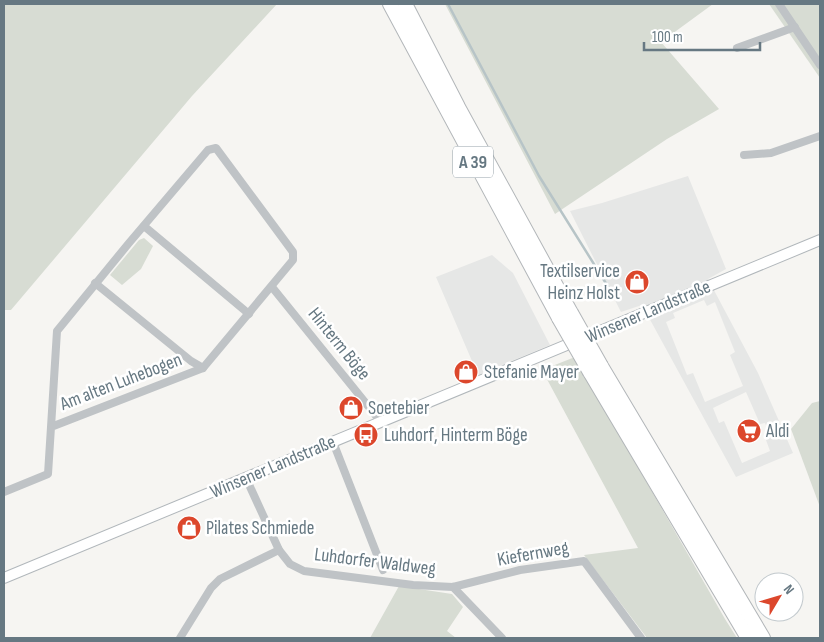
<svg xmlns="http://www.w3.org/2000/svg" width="824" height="642" font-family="'Sofia Sans Condensed',sans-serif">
<rect width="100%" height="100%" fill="#f6f5f2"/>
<g fill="#e6e7e6" fill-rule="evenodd">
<path d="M688,176l38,93 -18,10 50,94 35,80 -57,24 -94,-172 -21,7 -51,-101 32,-8zM704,300l3,6 8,-4 20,50 -5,3 13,31 -38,16 -12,-29 -6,2 -21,-53 9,-4 -2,-5zM746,392l14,32 5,-1 6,14 -5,3 4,11 -28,12 -18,-42 -5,2 -6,-15z"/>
<path d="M492,255l21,18 37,72 -72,30 -42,-98z"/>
</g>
<g fill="#d7dcd3">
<path d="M4,4h273l-85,92 -181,214h-7z"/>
<path d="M445,4h268l-52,38 58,67 -52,30 -112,75z"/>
<path d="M769,4h51v74z"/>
<path d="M144,238l9,8 -12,23 -19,16 -12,-10 29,-35z"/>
<path d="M575,357l150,262 12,19h-90l-63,-83 54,-7 -96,-178z"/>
<path d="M820,401v106l-29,-78 21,-26z"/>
<path d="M399,586l53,8 11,13 -16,24 9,7h-86z"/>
</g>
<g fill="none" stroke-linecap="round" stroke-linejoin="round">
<path stroke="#b7c4c7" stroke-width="2.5" d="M448,4l91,172 73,117"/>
<defs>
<path id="secondary" d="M4,578l816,-338"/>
<g id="motorway">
<path d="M390,4l169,314"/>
<path d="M405,4l53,103 113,206"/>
<path d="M601,366l162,272"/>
<path d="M590,372l158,266"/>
</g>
</defs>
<use href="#secondary" stroke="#b1b7bb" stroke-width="12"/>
<use href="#motorway" stroke="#b2b6b9" stroke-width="16"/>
<g stroke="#bfc3c6" stroke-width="8">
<path d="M779,4l41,61"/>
<path d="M737,48l58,-21"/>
<path d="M744,155l27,-2 49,-17"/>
<path d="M144,226l105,88"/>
<path d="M95,283l96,78 12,7"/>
<path d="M272,287l109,135"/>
<path d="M333,442l50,128"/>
<path d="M246,478l33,72 11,14 14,7 109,14 40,2 67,-17 64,-9 57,77"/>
<path d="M4,492l44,-18 3,-47 152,-59 90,-108v-8l-77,-104 -8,2 -79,93 -72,88 -6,96"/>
<path d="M453,587l49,51"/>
<path d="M180,638l31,-50 9,-9 59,-29"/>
</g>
<use href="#secondary" stroke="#fff" stroke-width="10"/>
<use href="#motorway" stroke="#fff" stroke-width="14"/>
<defs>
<g id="motorway-bridge">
<path d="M571,313l30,53"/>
<path d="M559,318l31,54"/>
</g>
</defs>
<use href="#motorway-bridge" stroke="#b2b6b9" stroke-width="16" stroke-linecap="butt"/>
<use href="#motorway-bridge" stroke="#fff" stroke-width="14"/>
</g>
<defs>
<symbol id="shop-disc" viewBox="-11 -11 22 22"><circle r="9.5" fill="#dc472c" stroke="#fff"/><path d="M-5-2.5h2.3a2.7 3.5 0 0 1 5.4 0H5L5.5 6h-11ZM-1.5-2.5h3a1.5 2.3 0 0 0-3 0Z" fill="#fff"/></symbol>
<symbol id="supermarket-disc" viewBox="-11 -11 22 22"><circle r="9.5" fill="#dc472c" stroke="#fff"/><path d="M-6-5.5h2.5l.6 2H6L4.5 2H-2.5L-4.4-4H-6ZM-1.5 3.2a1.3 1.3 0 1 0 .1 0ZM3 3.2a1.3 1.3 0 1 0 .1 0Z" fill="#fff"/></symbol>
<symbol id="bus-disc" viewBox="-11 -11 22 22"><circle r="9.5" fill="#dc472c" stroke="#fff"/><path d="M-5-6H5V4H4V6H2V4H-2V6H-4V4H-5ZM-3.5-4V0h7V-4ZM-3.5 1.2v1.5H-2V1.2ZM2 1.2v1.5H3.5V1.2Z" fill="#fff"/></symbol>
</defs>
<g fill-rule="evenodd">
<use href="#shop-disc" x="623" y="268" width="28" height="28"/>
<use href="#shop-disc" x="452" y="358" width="28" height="28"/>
<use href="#shop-disc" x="337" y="394" width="28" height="28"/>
<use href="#supermarket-disc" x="735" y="417" width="28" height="28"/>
<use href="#bus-disc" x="352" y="421" width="28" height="28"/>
<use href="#shop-disc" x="175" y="514" width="28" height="28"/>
</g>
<g text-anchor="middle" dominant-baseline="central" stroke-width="5" stroke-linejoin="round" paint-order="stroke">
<rect fill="#fff" stroke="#94a0a8" stroke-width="1" x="453" y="146.5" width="40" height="31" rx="4"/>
<g font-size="18" font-weight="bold" fill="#667882">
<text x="473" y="162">A 39</text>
</g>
<g font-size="19" fill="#667882" stroke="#fff" text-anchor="start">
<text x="620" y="271" text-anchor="end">Textilservice<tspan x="620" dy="22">Heinz Holst</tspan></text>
<text x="484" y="372">Stefanie Mayer</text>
<text x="368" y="408">Soetebier</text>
<text x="766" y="431">Aldi</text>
<text x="384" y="435">Luhdorf, Hinterm Böge</text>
<text x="206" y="528">Pilates Schmiede</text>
</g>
<g font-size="19" fill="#667882" stroke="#fff">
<text transform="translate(648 312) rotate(-23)">Winsener Landstraße</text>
<text transform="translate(339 344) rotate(51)">Hinterm Böge</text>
<text transform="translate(121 382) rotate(-21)">Am alten Luhebogen</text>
<text transform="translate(273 467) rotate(-23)">Winsener Landstraße</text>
<text transform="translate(533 554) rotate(-10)">Kiefernweg</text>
<text transform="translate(375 562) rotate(7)">Luhdorfer Waldweg</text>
</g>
</g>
<rect width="824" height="642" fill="none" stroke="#667882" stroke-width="10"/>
<g transform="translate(779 597) rotate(52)"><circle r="24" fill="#ffffff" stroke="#c2c9cd"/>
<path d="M0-4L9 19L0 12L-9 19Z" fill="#dc472c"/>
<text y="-8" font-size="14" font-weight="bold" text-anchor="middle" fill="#667882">N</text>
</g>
<path d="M644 42v8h116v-8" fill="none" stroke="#667882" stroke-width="2.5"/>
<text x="652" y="42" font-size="15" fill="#667882" stroke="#ffffff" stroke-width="4" paint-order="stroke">100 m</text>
</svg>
